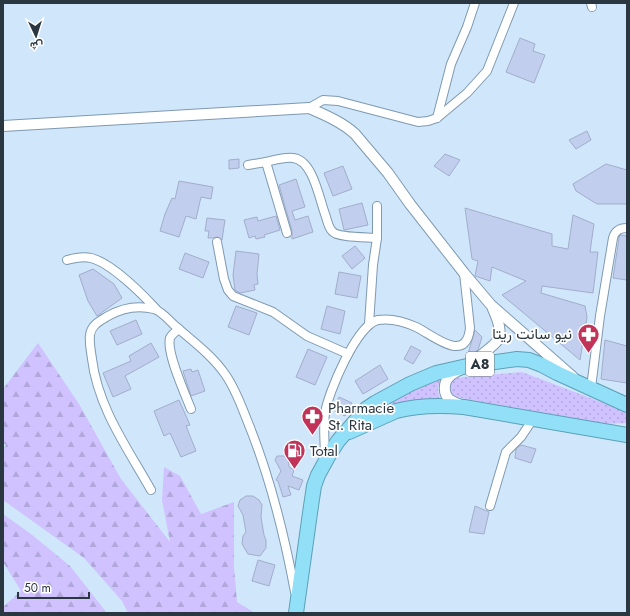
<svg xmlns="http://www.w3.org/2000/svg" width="630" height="616" font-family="Jost,Vazirmatn,sans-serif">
<defs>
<pattern id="forest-firs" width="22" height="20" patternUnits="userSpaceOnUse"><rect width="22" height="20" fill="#cfc2fe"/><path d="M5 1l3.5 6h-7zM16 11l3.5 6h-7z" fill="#b2a7db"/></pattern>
<pattern id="garden-dots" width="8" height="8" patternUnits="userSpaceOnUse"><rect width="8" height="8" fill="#cfc2fe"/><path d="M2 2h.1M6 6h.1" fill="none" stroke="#b2a7db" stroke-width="1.8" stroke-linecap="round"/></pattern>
</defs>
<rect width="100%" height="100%" fill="#d0e7fb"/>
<g fill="url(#forest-firs)">
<path d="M38,343l41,61 42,75 49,63 -8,-42 2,-33 16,9 21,38 33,-12v65l3,35 18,11h-127l-6,-12 -38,-43 -81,-58v-51l3,-4 -3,-2v-54z"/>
<path d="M3,514l28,20 39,32 37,47h-104v-6l18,-16 -18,-29z"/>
</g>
<g fill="url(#garden-dots)">
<path d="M522,372l105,40v11l-25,1 -136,-25 -13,-3 -4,-5 2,-10 5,-3z"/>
<path d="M441,378c-4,9 -4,14 0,23l-83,22 36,-25z"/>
</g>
<g fill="#c2ceee" stroke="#a1adcb">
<path d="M520,38l15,6 -2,7 12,4 -11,28 -28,-11z"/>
<path d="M587,131l4,9 -15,9 -7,-9z"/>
<path d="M445,154l15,6 -11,16 -15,-10z"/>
<path d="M239,159v9l-10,1v-9z"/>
<path d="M606,164l21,6v34h-30l-21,-13 -3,-7z"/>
<path d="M343,166l9,23 -19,7 -9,-23z"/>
<path d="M296,179l9,28 -13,4 3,9 13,-4 5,16 -21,7v-8l-13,-46z"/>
<path d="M179,181l34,6 -2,12 -10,-2 -5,22 -10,-3 -7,21 -19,-6 5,-17 7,-16 3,1z"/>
<path d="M362,203l6,22 -24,5 -5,-21z"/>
<path d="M465,208l87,26v12l16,3 5,-34 21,9 -4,28h8l-5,41 -51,-7 -1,7 44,13 2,11 -7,43 -78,-65 24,-14 -34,-14 -2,14 -15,-5 3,-15 -6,-2z"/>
<path d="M276,216l4,14 -16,5 1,2 -9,2 -1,-3 -6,2 -5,-18 13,-3 1,4z"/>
<path d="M207,218l18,2 -3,20 -4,-3 -5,1h-5l1,-7h-4z"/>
<path d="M620,235l7,1v44l-14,-2 6,-40z"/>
<path d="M355,246l10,12 -13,11 -10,-13z"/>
<path d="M236,251l23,3 -2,20 1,10 -4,1 1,5 -15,3 -5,-3 -2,-15z"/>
<path d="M185,253l24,9 -6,16 -24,-9z"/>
<path d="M93,269l21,15 8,14 -25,18 -9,-15 -9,-26z"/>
<path d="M339,272l22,4 -4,22 -22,-4z"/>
<path d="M236,306l21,7 -8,22 -21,-8z"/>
<path d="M327,306l18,5 -5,23 -19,-5z"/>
<path d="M136,320l6,14 -25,11 -7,-14z"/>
<path d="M475,330l7,7 -4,13 -11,7z"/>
<path d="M605,340l22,6v37l-26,-4z"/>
<path d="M151,343l8,14 -34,19 6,13 -18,8 -10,-24 28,-12 -2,-5z"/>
<path d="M411,346l10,5 -8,13 -9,-5z"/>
<path d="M308,349l19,8 -12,28 -19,-8z"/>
<path d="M380,365l8,14 -25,15 -8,-13z"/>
<path d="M191,369l1,3 6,-2 7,21 -14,5 -8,-25z"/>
<path d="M339,397l13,6 -7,13 -12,-6z"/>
<path d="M179,400l11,25 -4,1 10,25 -15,6 -11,-24 -6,3 -10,-25z"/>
<path d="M521,445l15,4 -5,14 -16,-5 1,-9z"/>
<path d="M277,456h11l1,11 5,3 -2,6 11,4 -4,10 -11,-4 3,9 -8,2 -5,-16 -2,-1 5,-9 -6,-11z"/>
<path d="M246,496h7l6,4 3,5 -1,12 3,18 2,5v8l-6,8 -12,-2 -6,-10 1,-8 3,-4 -3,-17 -5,-9 2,-6z"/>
<path d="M475,506l14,6 -5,22 -15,-2z"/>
<path d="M258,560l17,5 -6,21 -17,-5z"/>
</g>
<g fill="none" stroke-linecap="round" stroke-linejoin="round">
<defs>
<g id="minor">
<path d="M591,3l1,4"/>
<path d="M309,108l14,-8 15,1 80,21 10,-1 9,-3 30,-25 20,-22 27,-68"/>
<path d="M437,118l14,-54 16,-37 8,-24"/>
<path d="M248,165l18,-3"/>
<path d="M287,233l-21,-71c9,-2 18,-5 27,-4 20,2 26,40 32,56 2,5 3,13 7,17 5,7 36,6 45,7"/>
<path d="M217,242l7,37 4,11 5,6 40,16 34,24 41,18"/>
<path d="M67,260c7,-2 16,-4 24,-2 20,5 51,36 65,51"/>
<path d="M369,324l4,-59 4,-27v-32"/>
<path d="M179,329c-4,3 -7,5 -9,9 -4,14 15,56 21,71"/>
<path d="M591,388l9,-72 13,-78c2,-7 6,-10 14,-10"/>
<path d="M325,459c0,-15 -2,-31 0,-46 3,-20 32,-89 53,-93 12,-2 27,2 38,7 17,8 50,38 54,1l-6,-55"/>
<path d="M151,490c-23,-41 -53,-82 -59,-131 -1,-8 -3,-16 -2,-24 1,-10 10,-14 18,-19 14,-8 30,-11 46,-7 7,2 14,10 19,15 18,16 38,30 52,50 10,14 16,31 22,46 23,56 37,113 48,172"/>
<path d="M490,506l16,-54 15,-15 12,-18"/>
</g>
<g id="tertiary">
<path d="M3,126l306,-18c16,7 33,14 46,26l33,39 22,31 54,69 27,32 82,72"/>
<path d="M461,405c-3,-1 -8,-3 -11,-5 -7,-6 -7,-18 0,-24 5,-5 11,-6 16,-9 5,-4 28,-21 31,-26 6,-10 0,-23 -4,-32"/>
</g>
<g id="trunk">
<path d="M349,432l47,-21c22,-6 45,-6 68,-4l163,28"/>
<path d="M296,613l15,-107 3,-20 4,-11 11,-20 9,-14 28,-32 9,-6 35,-19 26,-11 31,-7 50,-7 12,1 13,5 15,8 70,32"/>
</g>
</defs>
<use href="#minor" stroke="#7e99b0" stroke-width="10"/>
<use href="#tertiary" stroke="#7e99b0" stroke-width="12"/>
<use href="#trunk" stroke="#5ca0b6" stroke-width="16"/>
<use href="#minor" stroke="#fff" stroke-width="8"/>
<use href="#tertiary" stroke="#fff" stroke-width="10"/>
<use href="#trunk" stroke="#92e0f7" stroke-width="14"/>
</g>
<defs>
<symbol id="pharmacy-pin" viewBox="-11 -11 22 30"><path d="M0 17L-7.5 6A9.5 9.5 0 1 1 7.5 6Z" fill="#c23359" stroke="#fff"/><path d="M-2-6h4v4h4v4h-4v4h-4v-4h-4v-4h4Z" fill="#fff"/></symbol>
<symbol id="fuel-pin" viewBox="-11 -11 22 30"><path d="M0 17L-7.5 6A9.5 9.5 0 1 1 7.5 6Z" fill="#c23359" stroke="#fff"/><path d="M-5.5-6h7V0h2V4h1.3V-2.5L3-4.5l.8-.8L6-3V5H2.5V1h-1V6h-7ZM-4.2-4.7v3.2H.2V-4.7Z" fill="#fff"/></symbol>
</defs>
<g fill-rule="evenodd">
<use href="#pharmacy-pin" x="576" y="322" width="25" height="34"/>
<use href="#pharmacy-pin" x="300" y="404" width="25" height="34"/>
<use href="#fuel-pin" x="282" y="438" width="25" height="34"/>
</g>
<g text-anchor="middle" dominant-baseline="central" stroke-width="3.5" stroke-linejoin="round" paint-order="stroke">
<rect fill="#fff" stroke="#6b7379" stroke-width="1" x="466" y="352" width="28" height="24" rx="3"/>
<g font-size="14" font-weight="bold" fill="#2b3740">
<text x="480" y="364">A8</text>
</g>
<g font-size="15" fill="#2b3740" stroke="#fff" text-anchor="start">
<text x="572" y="334" text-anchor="end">نيو سانت ريتا</text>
<text x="328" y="408">Pharmacie<tspan x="328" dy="17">St. Rita</tspan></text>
<text x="310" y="451">Total</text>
</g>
</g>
<rect width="630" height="616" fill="none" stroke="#2b3740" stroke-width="8"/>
<g transform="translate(36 36) rotate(176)" stroke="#ffffff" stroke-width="3" paint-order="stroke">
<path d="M0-3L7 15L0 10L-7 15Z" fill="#2b3740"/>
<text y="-6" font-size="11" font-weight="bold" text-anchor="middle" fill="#2b3740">ش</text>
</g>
<path d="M18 592v6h71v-6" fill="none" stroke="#2b3740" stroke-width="2"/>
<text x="24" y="592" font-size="12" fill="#2b3740" stroke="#ffffff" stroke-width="3" paint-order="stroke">50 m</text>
</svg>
